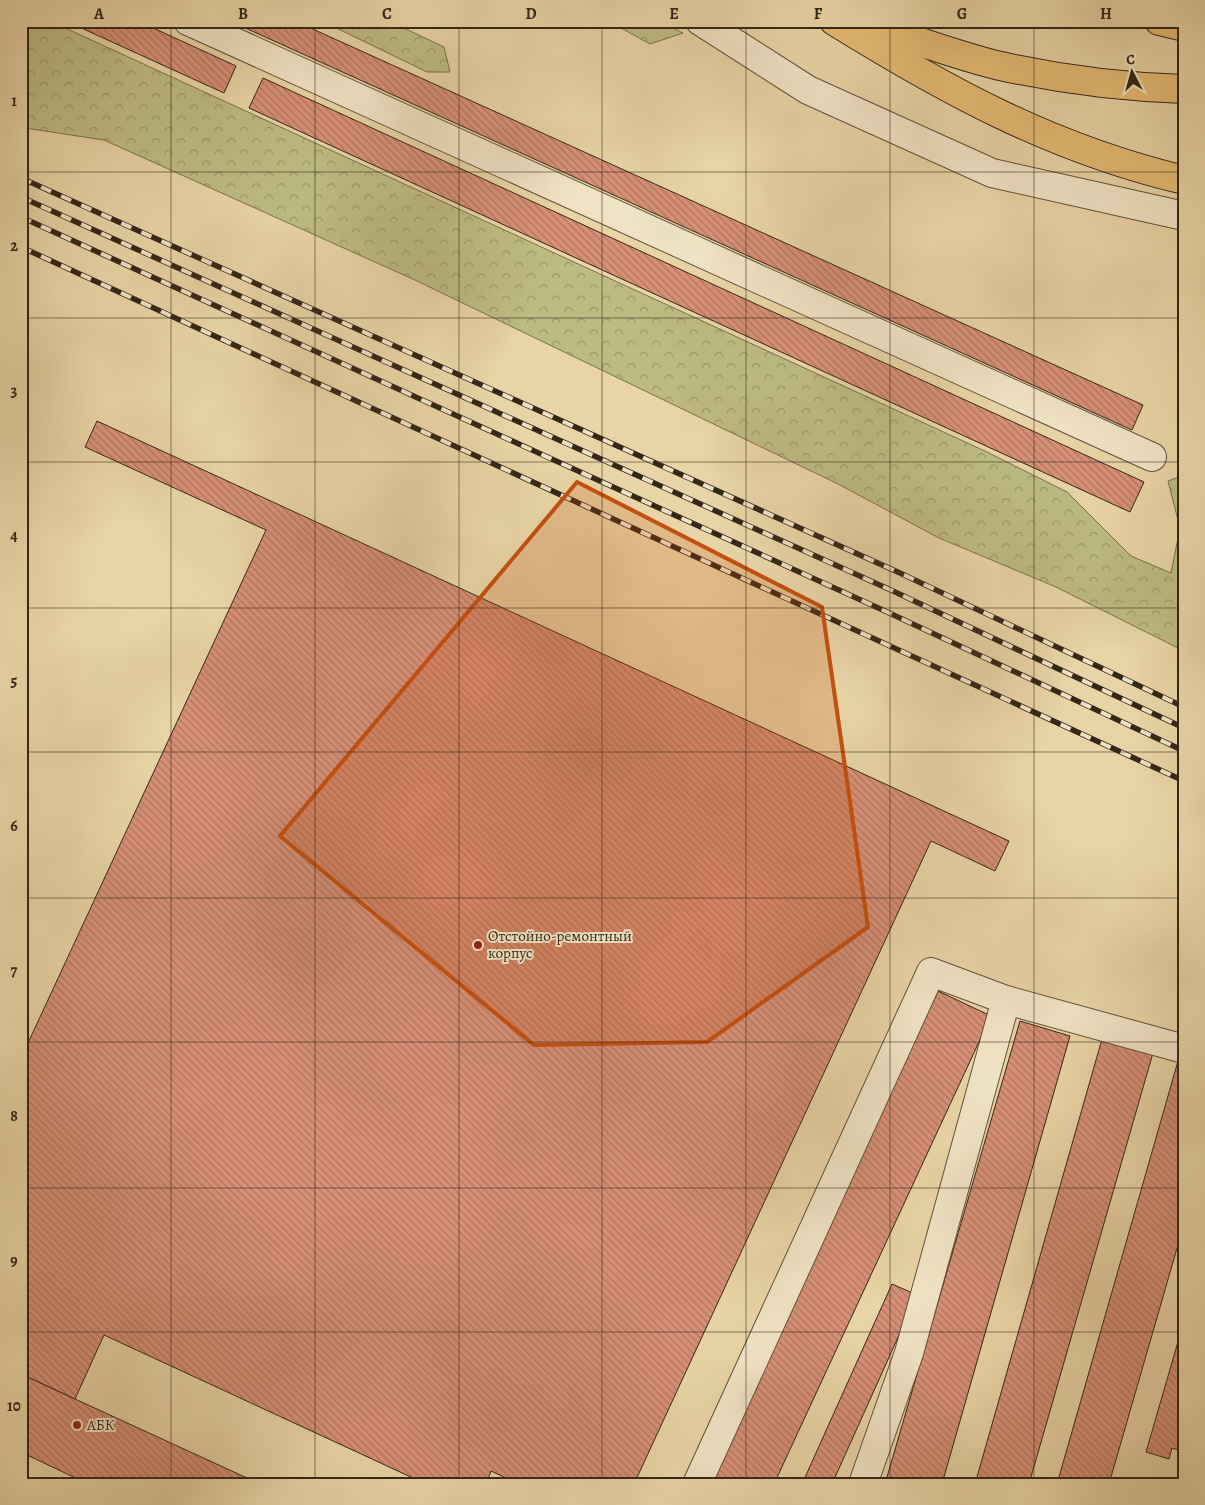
<svg xmlns="http://www.w3.org/2000/svg" width="1205" height="1505" font-family="Alegreya,serif">
<defs>
<pattern id="forest-crowns" width="20" height="18" patternUnits="userSpaceOnUse" patternTransform="scale(1.25)"><rect width="20" height="18" fill="#bdbb82"/><path d="M2 6a3 3 0 1 1 6 0M12 15a3 3 0 1 1 6 0" fill="none" stroke="#9a9869"/></pattern>
<pattern id="building-back-hatch" width="6" height="6" patternUnits="userSpaceOnUse" patternTransform="scale(1.25)"><rect width="6" height="6" fill="#d89078"/><path d="M-1 5l2 2M0 0l6 6M5-1l2 2" fill="none" stroke="#b07661"/></pattern>
</defs>
<rect width="100%" height="100%" fill="#e8d4a6"/>
<filter id="stains"><feTurbulence type="fractalNoise" baseFrequency=".004" numOctaves="4"/><feColorMatrix values="0 0 0 0 .2 0 0 0 0 .09 0 0 0 0 .02 0 0 0 .5 -.17"/></filter>
<radialGradient id="worn" r=".72"><stop offset=".6" stop-color="#630" stop-opacity="0"/><stop offset="1" stop-color="#630" stop-opacity=".3"/></radialGradient>
<g fill="url(#forest-crowns)" stroke="#78714d">
<path d="M21,21h29l937,431 80,40 64,64 40,17 9,-45 -12,-47 16,-6v176l-128,-64 -117,-49 -101,-54 -421,-203 -313,-141 -79,-12 -4,-5z"/>
<path d="M322,21h67l55,26 6,25h-23z"/>
<path d="M608,21h51l24,12 -33,11z"/>
</g>
<g fill="url(#building-back-hatch)" stroke="#342718">
<path d="M66,21h72l98,45 -12,27z"/>
<path d="M230,21h65l848,384 -11,25z"/>
<path d="M263,78l881,404 -14,30 -881,-404z"/>
<path d="M97,421l912,420 -14,30 -64,-30 -297,643h-115l-28,-13 -5,13h-60l-322,-149 -29,64 -54,-25v-316l245,-528 -181,-83z"/>
<path d="M938,991l53,25 -217,468h-65z"/>
<path d="M1020,1021l50,15 -128,448h-57z"/>
<path d="M1102,1039l51,14 -124,431h-54z"/>
<path d="M1178,1061l6,1v162l-75,260h-52z"/>
<path d="M892,1284l25,11 -85,189h-30z"/>
<path d="M1184,1321v131l-12,-4 -3,11 -23,-7z"/>
<path d="M21,1374l54,25 185,85h-172l-67,-32z"/>
</g>
<g fill="none" stroke-linecap="round" stroke-linejoin="round">
<defs>
<g id="minor">
<path d="M188,21l964,436"/>
<path d="M700,21l108,69 184,83 192,43"/>
<path d="M697,1484l234,-512 75,28"/>
<path d="M863,1484l46,-131 97,-353 178,49"/>
</g>
<g id="major">
<path d="M834,21c113,70 219,128 350,159"/>
<path d="M858,21c46,15 91,32 138,44 62,14 124,22 188,24"/>
<path d="M1159,21l25,6"/>
</g>
</defs>
<use href="#minor" stroke="#61523c" stroke-width="30"/>
<use href="#major" stroke="#342718" stroke-width="30"/>
<use href="#minor" stroke="#f0e3c5" stroke-width="28"/>
<use href="#major" stroke="#e4ba73" stroke-width="28"/>
<defs>
<g id="rail">
<path d="M21,178l879,395 284,134"/>
<path d="M21,197l872,394 291,137"/>
<path d="M21,217l864,394 299,140"/>
<path d="M21,247l1163,534"/>
</g>
</defs>
<use href="#rail" stroke="#342718" stroke-width="5.5"/>
<use href="#rail" stroke="#f0e3c5" stroke-width="4" stroke-dasharray="11" stroke-linecap="butt"/>
</g>
<path fill="#c44f0e" fill-opacity="0.2" stroke="#c44f0e" stroke-width="4" stroke-linejoin="round" d="M577,482l245,125 46,320 -161,115 -173,3 -254,-209z"/>
<path fill="none" stroke="#342718" stroke-width="1" stroke-opacity="0.55" d="M171,21v1463M315,21v1463M459,21v1463M602,21v1463M746,21v1463M890,21v1463M1034,21v1463M21,172h1163M21,318h1163M21,462h1163M21,608h1163M21,752h1163M21,898h1163M21,1042h1163M21,1188h1163M21,1332h1163"/>
<g fill="#8f2418" stroke="#f0e3c5" stroke-width="2">
<circle cx="478" cy="945" r="5"/>
<circle cx="77" cy="1425" r="5"/>
</g>
<g text-anchor="middle" dominant-baseline="central" stroke-width="4" stroke-linejoin="round" paint-order="stroke">
<g font-size="15" fill="#342718" stroke="#f0e3c5" text-anchor="start">
<text x="488" y="936">Отстойно-ремонтный<tspan x="488" dy="17">корпус</tspan></text>
<text x="87" y="1425">АБК</text>
</g>
</g>
<rect width="1205" height="1505" fill="none" stroke="#e8d4a6" stroke-width="55"/>
<g transform="translate(1132 72) rotate(354)" stroke="#f0e3c5" stroke-width="4" paint-order="stroke">
<path d="M0-4L9 19L0 12L-9 19Z" fill="#342718"/>
<text y="-8" font-size="14" font-weight="bold" text-anchor="middle" fill="#342718">С</text>
</g>
<rect x="28" y="28" width="1150" height="1450" fill="none" stroke="#342718" stroke-width="2"/>
<g font-size="16" text-anchor="middle" font-weight="bold" fill="#342718">
<text x="99" y="19">A</text>
<text x="243" y="19">B</text>
<text x="387" y="19">C</text>
<text x="531" y="19">D</text>
<text x="674" y="19">E</text>
<text x="818" y="19">F</text>
<text x="962" y="19">G</text>
<text x="1106" y="19">H</text>
<text x="14" y="106">1</text>
<text x="14" y="251">2</text>
<text x="14" y="396">3</text>
<text x="14" y="541">4</text>
<text x="14" y="686">5</text>
<text x="14" y="831">6</text>
<text x="14" y="976">7</text>
<text x="14" y="1121">8</text>
<text x="14" y="1266">9</text>
<text x="14" y="1411">10</text>
</g>
<rect width="100%" height="100%" filter="url(#stains)"/>
<rect width="100%" height="100%" fill="url(#worn)"/>
</svg>
